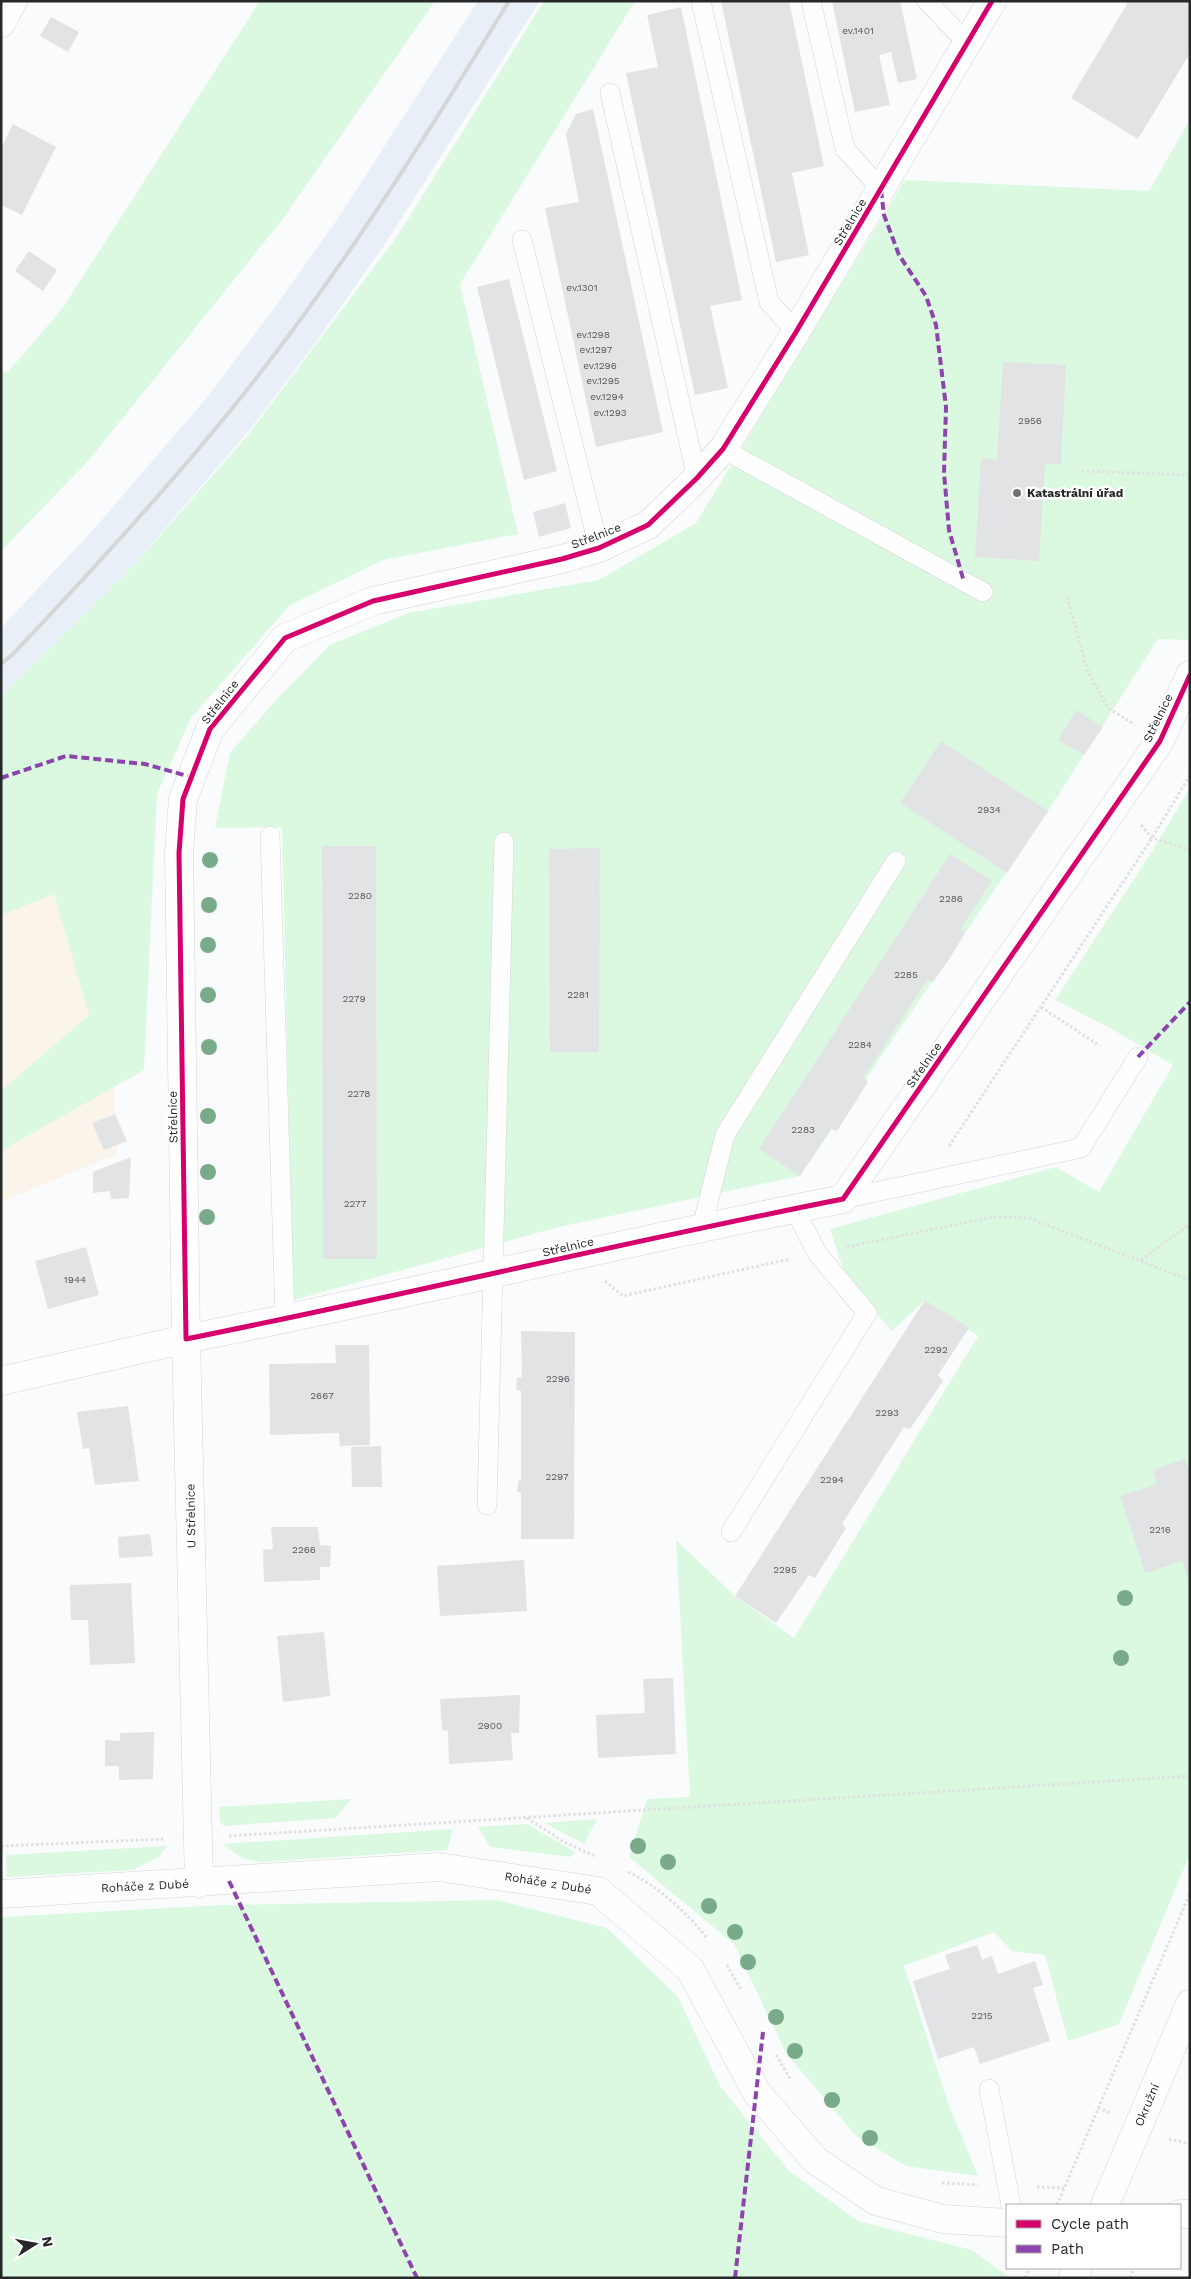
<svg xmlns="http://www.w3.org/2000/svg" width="1191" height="2279" font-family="'Work Sans',sans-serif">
<rect width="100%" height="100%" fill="#f9fbfd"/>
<path fill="#faf4ea" d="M1,802l108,157 8,195 -116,48z"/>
<path fill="#e9eff6" d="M478,1h62l-157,246 -70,99 -62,82 -119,139 -131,135v-74l92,-98 117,-136 60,-80 69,-97z"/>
<g fill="#dbf9e0">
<path d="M260,1h175l-156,223 -191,237 -87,90v-182l6,4 55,-64z"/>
<path d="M544,1h91l-175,283 58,250 -135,26 -93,45 -99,113 -34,76 -13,276 -143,81v-60l88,-76 -35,-121 -53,21v-218l134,-133 113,-129 150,-200z"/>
<path d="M1190,119v521l-32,-1 -110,172 -248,365 -241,51 -266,73 -11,-473 -67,1 15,-75 46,-53 54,-55 78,-32 191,-33 97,-57 209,-343 244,11z"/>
<path d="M1190,788v1066l-71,170 -51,17 -23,-86 -33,-4 -18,-19 -90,34 44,137 30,73 -72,-10 -50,-30 -70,-83 -52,-109 -105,-87 18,-58 43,-2 -14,-257 59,56 59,42 184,-302 -53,-36 -33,31 -45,-50 -17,-52 226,-62 43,25 74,-127 -63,-37 -55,-28 96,-147z"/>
<path d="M351,1799l-15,19 -112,8 -4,-4 -1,-15z"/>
<path d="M597,1819l-13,25 -39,-21z"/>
<path d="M527,1824l48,28 -5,5 -80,-10 -12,-20z"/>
<path d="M453,1829l-6,21 -188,12 -17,-4 -20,-14z"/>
<path d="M167,1846l-8,11 -26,13 -126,7 -1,-22z"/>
<path d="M496,1900l111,28 71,69 42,89 69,85 69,50 114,29 38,28h-1009v-361l223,-12z"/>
</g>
<g fill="#e2e3e5">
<path d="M721,1h68l35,165 -32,7 17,82 -33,7z"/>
<path d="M832,1h68l17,78 -19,4 -7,-31 -12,3 11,50 -35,7z"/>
<path d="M1126,1h64v52l-52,86 -67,-41 56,-94z"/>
<path d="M681,7l61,293 -32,6 18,82 -33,7 -69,-322 32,-6 -11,-52z"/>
<path d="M51,17l28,15 -11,20 -28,-16z"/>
<path d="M593,109l70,323 -67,15 -51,-239 34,-6 -13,-68 10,-20z"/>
<path d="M13,124l43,23 -34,68 -21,-10v-62l2,1z"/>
<path d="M29,251l28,19 -14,21 -28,-20z"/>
<path d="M509,279l48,192 -33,9 -47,-193z"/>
<path d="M1003,362l63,3 -5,99h-16l-6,97 -64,-4 6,-99 16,2z"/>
<path d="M565,503l6,25 -32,9 -6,-25z"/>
<path d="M1076,710l27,17 -19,28 -26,-15z"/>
<path d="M941,741l107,70 -41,62 -107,-70z"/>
<path d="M322,846h54l1,413h-54z"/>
<path d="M600,848l-1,204h-49l-1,-203z"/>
<path d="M950,854l42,26 -31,49 4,4 -15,25 -17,24 -5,-3 -64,98 4,5 -31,49 -6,-2 -31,47 -41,-27z"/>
<path d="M115,1114l12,27 -23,9 -12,-27z"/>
<path d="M131,1157l-2,41 -18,1 -1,-8 -17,2v-21z"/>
<path d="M86,1247l13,48 -51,14 -13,-48z"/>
<path d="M925,1300l44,28 -31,47 5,6 -33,48 -6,-2 -62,97 4,4 -31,50 -6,-3 -33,48 -41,-27z"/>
<path d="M521,1331l54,1 -1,207h-53v-46l-4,-1 1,-11 3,-1v-89l-5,-1 1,-12 5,-1z"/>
<path d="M335,1345h34l1,100 -30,1 -1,-13 -69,2 -1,-71 67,-1z"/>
<path d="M128,1406l11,75 -44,4 -6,-37 -6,1 -6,-37z"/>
<path d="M381,1446l1,41h-30l-1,-40z"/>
<path d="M1185,1459l5,15v104l-2,1 -6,-18 -37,12 -25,-77 37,-12 -4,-14z"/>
<path d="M271,1527h47l2,18 11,1 -1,21h-10v13l-56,2 -1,-32 10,-1z"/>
<path d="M150,1534l3,22 -34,2 -1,-21z"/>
<path d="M524,1560l3,51 -87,5 -3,-50z"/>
<path d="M131,1583l4,80 -45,2 -2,-45h-17l-1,-35z"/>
<path d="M324,1632l6,64 -47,6 -6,-66z"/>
<path d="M673,1678l3,76 -78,4 -2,-43 49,-2 -2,-34z"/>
<path d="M520,1695l-1,38h-8l2,27 -64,4 -1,-33 -6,-1 -2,-31z"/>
<path d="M154,1732l-1,47 -34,1v-14h-14v-26l15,1v-8z"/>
<path d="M977,1945l5,15 10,-4 6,18 37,-13 8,24 -10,3 17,53 -70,23 -6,-17 -36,12 -25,-78 37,-12 -5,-14z"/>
</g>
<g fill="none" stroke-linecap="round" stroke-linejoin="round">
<defs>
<g id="service">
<path d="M701,1l68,301 27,30"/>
<path d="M811,1l34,148 36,40"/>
<path d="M927,1l40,42"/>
<path d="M610,93l87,385"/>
<path d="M522,240l77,308"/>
<path d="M723,449l260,143"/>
<path d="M270,836l15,483"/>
<path d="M843,1199l238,-51 57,-91"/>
<path d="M702,1227l23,-92 171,-274"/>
<path d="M487,1505l17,-663"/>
<path d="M731,1532l136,-219 -50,-60 -23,-45"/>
<path d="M989,2089l22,116"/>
</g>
<g id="minor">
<path d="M992,1l-196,331 -73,117 -26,29 -49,47 -49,23 -37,11 -189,42 -88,37 -75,91 -27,70 -4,54 7,486c220,-44 438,-97 657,-140l317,-458 30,-66"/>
<path d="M1,1381l185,-42 13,544"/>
<path d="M1,1894l438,-27 159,24 92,78 67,124 58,67 61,41 67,18 64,4"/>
<path d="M1105,2205l85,-201"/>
<path d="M1180,2214h10"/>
<path d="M1073,2278l5,-10"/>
</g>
<path id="tertiary" d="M1,23l12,-22"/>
</defs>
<use href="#service" stroke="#d2d4d6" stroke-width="20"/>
<use href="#minor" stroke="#d2d4d6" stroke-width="29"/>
<use href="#tertiary" stroke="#d2d4d6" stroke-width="29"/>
<g stroke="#e0e0e0" stroke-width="3" stroke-dasharray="2.5 2.5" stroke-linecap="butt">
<path d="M1082,471l108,4"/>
<path d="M1067,597l21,75 20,36 24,15"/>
<path d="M1141,825l11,13 38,12"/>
<path d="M1041,1007l59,39"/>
<path d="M949,1146l203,-308 38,-63"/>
<path d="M847,1247l146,-30 36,1 161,62"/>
<path d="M1141,1260l49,-36"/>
<path d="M605,1281l18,15 167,-37"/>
<path d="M527,1818l37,24 31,14"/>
<path d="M229,1836l961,-60"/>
<path d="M1,1846l164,-7"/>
<path d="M628,1872c30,14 58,40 79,66"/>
<path d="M727,1965l14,25"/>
<path d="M776,2055l15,25"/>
<path d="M1098,2108l13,5"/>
<path d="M1169,2139l21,5"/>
<path d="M942,2183l36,2"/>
<path d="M1037,2187l27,1"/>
<path d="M1057,2205l133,-312"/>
<path d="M1025,2278l4,-10"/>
<path d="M1130,2278l4,-10"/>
</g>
<use href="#service" stroke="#fefeff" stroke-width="19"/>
<use href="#minor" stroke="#fefeff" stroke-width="28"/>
<use href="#tertiary" stroke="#fefeff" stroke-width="28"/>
<path stroke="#d5d6d6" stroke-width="4" d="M1,664l11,-9c75,-79 149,-159 218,-244 103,-126 194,-271 279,-410"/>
<g stroke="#8e44ad" stroke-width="4" stroke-dasharray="8 4" stroke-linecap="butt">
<path d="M881,190l3,25 15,40 27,41 10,29 10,82 -2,66 5,57 15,52"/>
<path d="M1,778l65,-22 79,8 46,13"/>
<path d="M1138,1057l52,-55"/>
<path d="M229,1881l188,397"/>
<path d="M735,2278l28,-246"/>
</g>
<defs>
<path id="cycleway" d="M992,1l-196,331 -73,117 -26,29 -49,47 -49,23 -37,11 -189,42 -88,37 -75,91 -27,70 -4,54 7,486c220,-44 438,-97 657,-140l317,-458 30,-66"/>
</defs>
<use href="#cycleway" stroke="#fff" stroke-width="8"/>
<use href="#cycleway" stroke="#d6006c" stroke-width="5"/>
</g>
<g fill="#79aa8a">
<circle cx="210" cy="860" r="8"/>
<circle cx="209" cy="905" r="8"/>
<circle cx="208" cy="945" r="8"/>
<circle cx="208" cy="995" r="8"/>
<circle cx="209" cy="1047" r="8"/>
<circle cx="208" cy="1116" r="8"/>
<circle cx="208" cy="1172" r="8"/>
<circle cx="207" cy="1217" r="8"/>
<circle cx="1125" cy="1598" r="8"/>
<circle cx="1121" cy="1658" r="8"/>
<circle cx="638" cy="1846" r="8"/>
<circle cx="668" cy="1862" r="8"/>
<circle cx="709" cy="1906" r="8"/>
<circle cx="735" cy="1932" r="8"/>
<circle cx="748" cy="1962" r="8"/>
<circle cx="776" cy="2017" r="8"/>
<circle cx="795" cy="2051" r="8"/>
<circle cx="832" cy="2100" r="8"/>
<circle cx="870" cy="2138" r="8"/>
</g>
<circle fill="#707274" stroke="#fff" stroke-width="2" cx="1017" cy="493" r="5"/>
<g text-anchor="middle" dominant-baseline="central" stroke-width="5" stroke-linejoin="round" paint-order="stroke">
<g font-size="10" fill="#57585a">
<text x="858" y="30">ev.1401</text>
<text x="582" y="287">ev.1301</text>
<text x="593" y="334">ev.1298</text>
<text x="596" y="349">ev.1297</text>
<text x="600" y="365">ev.1296</text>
<text x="603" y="380">ev.1295</text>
<text x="607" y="396">ev.1294</text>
<text x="610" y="412">ev.1293</text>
<text x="1030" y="420">2956</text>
<text x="989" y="809">2934</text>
<text x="360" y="895">2280</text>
<text x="951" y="898">2286</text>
<text x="906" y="974">2285</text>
<text x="578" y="994">2281</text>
<text x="354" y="998">2279</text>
<text x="860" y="1044">2284</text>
<text x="359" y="1093">2278</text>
<text x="803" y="1129">2283</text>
<text x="355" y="1203">2277</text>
<text x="75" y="1279">1944</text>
<text x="936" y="1349">2292</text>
<text x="558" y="1378">2296</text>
<text x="322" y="1395">2667</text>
<text x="887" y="1412">2293</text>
<text x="557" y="1476">2297</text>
<text x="832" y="1479">2294</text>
<text x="1160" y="1529">2216</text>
<text x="304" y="1549">2266</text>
<text x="785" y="1569">2295</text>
<text x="490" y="1725">2900</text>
<text x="982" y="2015">2215</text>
</g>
<g font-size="12" fill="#27282a" stroke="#fff">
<text transform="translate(850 222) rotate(-59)">Střelnice</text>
<text transform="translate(596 536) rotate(-21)">Střelnice</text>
<text transform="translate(220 702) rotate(-52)">Střelnice</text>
<text transform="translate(1158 718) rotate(-64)">Střelnice</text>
<text transform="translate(924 1065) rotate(-55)">Střelnice</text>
<text transform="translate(173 1117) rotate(-91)">Střelnice</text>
<text transform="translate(568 1247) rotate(-13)">Střelnice</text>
<text transform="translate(191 1516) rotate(-91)">U Střelnice</text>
<text transform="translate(548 1883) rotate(9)">Roháče z Dubé</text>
<text transform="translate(145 1886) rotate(-3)">Roháče z Dubé</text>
<text transform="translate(1147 2105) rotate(-67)">Okružní</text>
</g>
<g font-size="12" font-weight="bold" fill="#27282a" stroke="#fff" text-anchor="start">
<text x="1027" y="493">Katastrální úřad</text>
</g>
</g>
<rect width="1191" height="2279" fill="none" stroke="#27282a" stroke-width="5"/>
<rect x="1006" y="2204" width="175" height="65" fill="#ffffff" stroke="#a9a9aa"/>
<rect x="1016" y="2220" width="25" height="8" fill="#d6006c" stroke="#a9a9aa"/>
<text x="1051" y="2229" font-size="15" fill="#27282a">Cycle path</text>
<rect x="1016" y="2245" width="25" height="8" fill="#8e44ad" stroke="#a9a9aa"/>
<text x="1051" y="2254" font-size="15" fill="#27282a">Path</text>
<g transform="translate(35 2244) rotate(79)" stroke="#ffffff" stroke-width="4" paint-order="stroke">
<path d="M0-4L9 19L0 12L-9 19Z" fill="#27282a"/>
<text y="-8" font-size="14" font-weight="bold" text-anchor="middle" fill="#27282a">N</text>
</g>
</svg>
